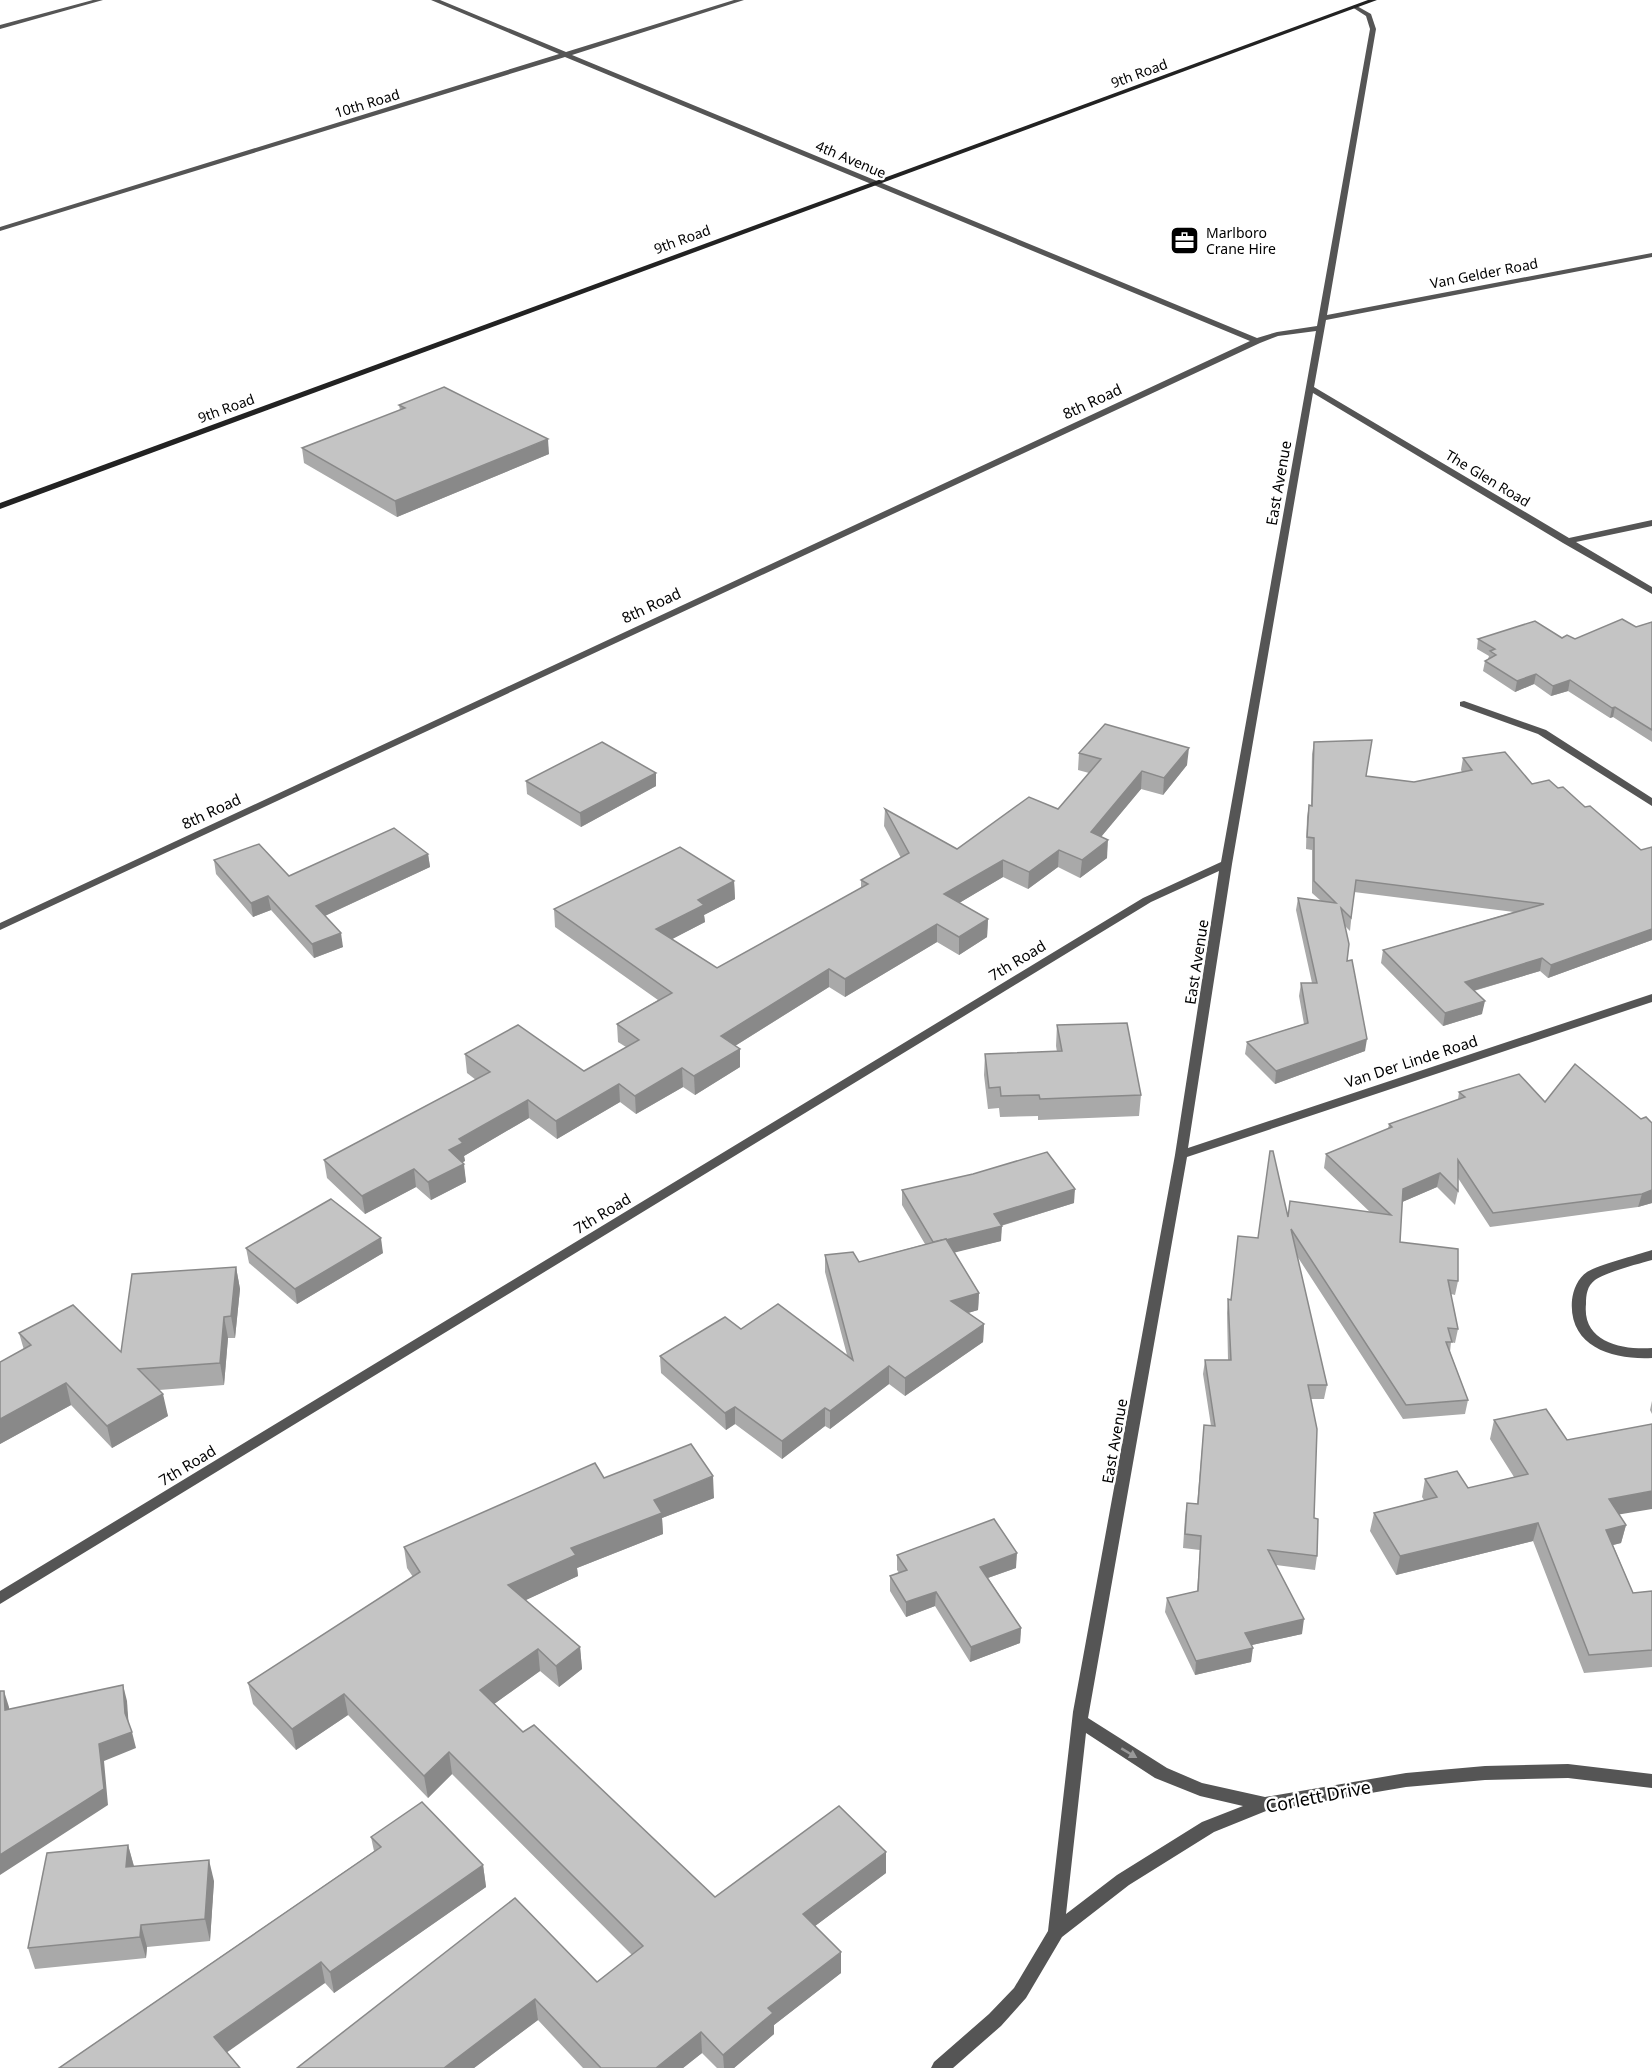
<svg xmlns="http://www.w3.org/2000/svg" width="1652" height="2068" font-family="'Noto Sans',sans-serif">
<rect width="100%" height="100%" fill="#fff"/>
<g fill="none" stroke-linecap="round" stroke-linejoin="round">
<g fill="#555" fill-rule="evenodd">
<path d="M93,0h10l-103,29v-4z"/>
<path d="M431,0h9l126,52 168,-52h10l-172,55 685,283 20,-6 40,-6 53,-297 -4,-13 -14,-9 3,-2 16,9 5,15 -49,286 325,-62v4l-326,63 -12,67 255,151 83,-18v6l-76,16 76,45v7l-89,-51 -250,-150 -81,471 -44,284 464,-154v8l-465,155 -99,561 79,50 35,15 63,14 141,-24 79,-7 83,-2 84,10v14l-84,-10 -83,2 -79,7 -140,24 -52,21 -85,53 -67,52 -36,61 -25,28 -48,42h-22l3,-6 55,-48 25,-26 34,-57 25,-219 102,-557 44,-284 -68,31 -1151,702v-13l1143,-693 78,-36 95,-531 -38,5 -18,7 -1260,587v-7l1250,-582 -685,-284 -565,174v-4l559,-173zM1086,1733l69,45 45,18 43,10 -41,16 -85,53 -51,39z"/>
<path d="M1464,701l82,29 106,68v8l-114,-72 -78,-28v-4z"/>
<path d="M1652,1250v10c-14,4 -46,12 -57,20 -8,6 -9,15 -9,24 -4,38 36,46 66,44v10c-39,2 -84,-11 -80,-58 1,-10 6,-22 15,-28 11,-7 50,-17 65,-22z"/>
</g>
<path fill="#222" fill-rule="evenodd" d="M1368,0h9l-1377,509v-6z"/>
</g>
<g fill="#a9a9a9">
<path d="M399,405l150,49 -152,63 -93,-54 -2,-15 98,-38z"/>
<path d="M1652,622v120l-39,-25 -3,1 -42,-27 -17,5 -17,-12 -19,8 -32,-21 2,-10 3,-2 1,-3 -12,-7 1,-10 84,-1 13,1 61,-12z"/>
<path d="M1314,742l53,34 47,6 48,-10 -1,-2 2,-12 69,26 26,4 83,62 11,-3v93l-104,38 -8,-7 -66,20 8,23 -39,12 -62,-63 2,-13 131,-38 -160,-20 -4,39 -5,-5 2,35 18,90 -90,33 -30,-30 2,-12 57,-18 -5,-28 2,-13h11l-16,-73 2,-12 23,3 -9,-8v-43l-6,-1 1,-32 2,-12 2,1 1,-52z"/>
<path d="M1079,753l108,12 -24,30 -22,-6 -40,48 6,21 -27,20 -22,-11 -30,22 -25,-12 -44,26 29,16 -1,18 -28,18 -22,-13 -92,55 -16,-10 -94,59 5,21 -45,28 -12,-8 -47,27 -16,-12 -63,37 -28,-21 -65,38 1,5 -2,1 3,20 -35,18 -15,-13 -51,27 -38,-36 -3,-18 152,-80 -9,-7 -2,-19 119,17 42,-24 -8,-5 -1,-18 41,-24 -103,-73 -1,-18 180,-28 1,18 -31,16 1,7 -33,17 45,29 144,-80v-8l40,-22 -17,-32 1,-17 72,40 101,-40 31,-36 -11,-3z"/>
<path d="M526,781l130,5 -75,41 -54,-33z"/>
<path d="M428,854l2,13 -105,49 18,31 -29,11 -43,-48 -18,7 -37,-43 -2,-14 75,16z"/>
<path d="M1057,1025l84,70 -2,21 -101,4v-4l-38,1 -1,-9 -11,1 -4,-34 1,-21 72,-2 -1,-6z"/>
<path d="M1459,1092l86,10 107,101 -14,4 -148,20 -32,-49v13l-3,14 -18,-18 -35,15 -2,40 58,39 -3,14 -4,-1 7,35 -3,14 -4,-1 -1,10 18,48 -3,14 -62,5 -106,-163 30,129 -3,14h-13l3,119 3,38 -2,14 -39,-5 26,69 -50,11 -1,17 -56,13 -30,-63 2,-14 30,-7 3,-41 -17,-2 2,-31 2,-14 10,1 7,-79 7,1 -8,-52 2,-14h23l-1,-47 1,-14 2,1 28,-62 30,-21 83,-4 -47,-45 2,-14 62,-25 1,-5 69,-24z"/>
<path d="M902,1190l172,13 -73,23v15l-47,11 25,41 -1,17 -10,3 16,11 -1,18 -78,54 -16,-12 -59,45 -5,-3 -43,33 -47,-35 -9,6 -65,-57 -1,-17 81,-27 106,26 -22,-83v-17l34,7 66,-18 -23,-39z"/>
<path d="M246,1248l137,5 -86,51 -48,-41z"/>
<path d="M236,1267l4,22 -5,49h-7l-4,47 -65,5 9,26 -56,32 -41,-43 -71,39v-82l24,-12 -5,-17 102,19z"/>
<path d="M1652,1401v13l-2,-4z"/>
<path d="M1494,1420l73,20 59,85 -5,18 -8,2 20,48 19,-2v76l-68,6 -51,-132 -137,34 -26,-44 4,-18 50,-13 -2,-3 3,-18 43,9 46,-11 -24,-38z"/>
<path d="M604,1478l110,20 -52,20 1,16 -86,34 1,8 -53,24 55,47 2,22 -23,18 -19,-16 -46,33 29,28 192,165 171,-24 -71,53 26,47 -67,52v9l-40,34h-17l-15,-15 -19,15h-100l-45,-48 -64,48h-177l300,-86 35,-27 -180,-181 -24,24 -80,-83 -52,35 -43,-46 -5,-21 165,-106 -6,-9 -3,-21z"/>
<path d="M897,1555l119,13 -28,10 33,50 -1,15 -50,19 -35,-56 -29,11 -16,-26v-15l9,-3 -2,-3z"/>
<path d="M371,1837l112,28 3,22 -152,106 -9,-10 -266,85 315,-217z"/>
<path d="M128,1845l6,21 80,15 -4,60 -63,6 -1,11 -111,11 -7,-21z"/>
</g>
<g fill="#898989">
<path d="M548,439l1,15 -152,63 -2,-16z"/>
<path d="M1536,674l-2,10 -19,8 2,-11z"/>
<path d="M1570,680l-2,11 -17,5 2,-10z"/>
<path d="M1615,707l-2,10 -3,1 2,-10z"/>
<path d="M1189,748l-2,17 -24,30 1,-17z"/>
<path d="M1142,771l-1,18 -51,61 1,-18z"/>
<path d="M656,773v13l-75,41 -1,-14z"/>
<path d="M1108,840l-1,18 -27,20 2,-18z"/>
<path d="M1059,850l-1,17 -30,22 1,-17z"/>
<path d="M428,854l2,13 -112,52 -2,-13z"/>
<path d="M1003,860v17l-59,35v-18z"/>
<path d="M734,881l1,18 -31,16 1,7 -48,25 -1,-18 42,-29z"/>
<path d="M268,896l3,14 -18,7 -2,-14z"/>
<path d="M988,919l-1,18 -28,18v-18z"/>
<path d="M937,924v18l-92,55v-18z"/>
<path d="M1652,929v11l-104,38 3,-13z"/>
<path d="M341,933l2,14 -29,11 -2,-14z"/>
<path d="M1542,958l-2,13 -78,23 3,-12z"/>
<path d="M829,969v18l-107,67 -1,-18z"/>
<path d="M1485,1001l-3,13 -39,12 2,-13z"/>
<path d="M1367,1039l-2,12 -90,33 1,-13z"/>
<path d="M740,1049v18l-45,28 -1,-19z"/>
<path d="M682,1068l1,19 -47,27 -1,-18z"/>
<path d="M619,1084l1,18 -63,37 -1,-18z"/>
<path d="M528,1100l1,18 -65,38 1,5 -14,7 -2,-18 10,-11z"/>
<path d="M464,1164l2,18 -35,18 -3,-18z"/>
<path d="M414,1169l2,18 -51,27 -3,-18z"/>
<path d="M1440,1173l-3,14 -37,16 3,-14z"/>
<path d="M1075,1189l-1,14 -81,25 1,-14z"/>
<path d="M1652,1190v13l-14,4 4,-13z"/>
<path d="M1002,1226l-1,15 -68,17v-15z"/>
<path d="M381,1238l2,15 -86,51 -2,-15z"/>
<path d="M236,1267l4,22 -5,49 -4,-22z"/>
<path d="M979,1293l-1,17 -27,8v-17z"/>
<path d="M224,1317l4,21 -4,47 -4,-22z"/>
<path d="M984,1324l-1,18 -78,54v-18z"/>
<path d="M889,1366v18l-59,45v-18z"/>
<path d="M66,1383l5,22 -71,39v-25z"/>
<path d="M163,1394l5,22 -56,32 -5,-22z"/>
<path d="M735,1407v17l-9,6 -1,-17z"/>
<path d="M825,1408v18l-43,33v-18z"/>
<path d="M713,1476l1,22 -52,20 1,16 -86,34 1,8 -67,31 -3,-22 146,-85z"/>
<path d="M1652,1491v18l-48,8 5,-18z"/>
<path d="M1538,1523l-5,18 -137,34 4,-19z"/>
<path d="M1626,1525l-5,18 -20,5 5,-18z"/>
<path d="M1017,1553l-1,15 -37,13 1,-14z"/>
<path d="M936,1592l-1,14 -29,11v-15z"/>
<path d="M1304,1619l-2,15 -59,13 2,-14z"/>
<path d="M1021,1628l-1,15 -50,19 1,-15z"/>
<path d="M580,1647l2,22 -23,18 -3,-21z"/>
<path d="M1253,1648l-2,14 -56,13 1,-14z"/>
<path d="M538,1649l2,22 -57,41 -3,-22z"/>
<path d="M123,1685l4,16 2,28 -4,-16z"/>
<path d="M4,1691l5,16 1,19 -5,-16z"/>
<path d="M344,1694l4,21 -52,35 -4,-21z"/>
<path d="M132,1732l4,16 -32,13 4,44 -108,70v-20l99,-111z"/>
<path d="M449,1752l3,22 -24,24 -4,-22z"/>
<path d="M128,1845l6,22h-8z"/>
<path d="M886,1852v21l-83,62v-21z"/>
<path d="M209,1860l5,21 -4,60 -5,-22z"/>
<path d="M483,1865l3,22 -152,106 -4,-21z"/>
<path d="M141,1925l6,22 -1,11 -6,-21z"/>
<path d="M841,1952v21l-67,52v9l-40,34h-10l-1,-13 45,-47z"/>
<path d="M321,1962l4,21 -106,75 -5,-21z"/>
<path d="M535,1999l3,21 -64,48h-30z"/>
<path d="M701,2032l1,21 -19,15h-27z"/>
</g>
<g fill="#c4c4c4" stroke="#898989" stroke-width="1.5">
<path d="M444,387l104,52 -153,62 -93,-53 103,-40 -6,-3z"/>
<path d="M1622,619l14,8 16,-5v108l-37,-23 -3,1 -42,-28 -17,6 -17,-12 -19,7 -32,-20 11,-6 -6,-4 5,-2 -17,-10 57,-18 27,17 5,-3 8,4z"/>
<path d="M1105,724l84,24 -25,30 -22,-7 -51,61 17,8 -26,20 -23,-10 -30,22 -26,-12 -59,34 44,25 -29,18 -22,-13 -92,55 -16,-10 -108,67 19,13 -46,27 -12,-8 -47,28 -16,-12 -63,37 -28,-21 -69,39 4,4 -14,7 15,14 -36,18 -14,-13 -52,27 -38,-36 166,-88 -25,-18 53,-29 66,46 55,-31 -22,-16 55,-31 -118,-84 126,-62 54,34 -36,19 6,5 -48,24 61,39 151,-84 -7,-4 48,-27 -24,-44 72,40 72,-52 29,12 43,-50 -22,-6z"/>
<path d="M1372,740l-6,36 48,6 58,-12 -9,-12 42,-6 27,32 17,-4 9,8 5,-1 22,20 5,-1 51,44 11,-3v82l-101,36 -9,-7 -77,24 20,19 -40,12 -62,-63 161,-46 -188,-24 -5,38 -10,-10 8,36 -2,17 5,-1 15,79 -91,32 -29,-29 61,-19 -7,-40h16l-19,-85 38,5 -22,-22v-43l-7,-1 2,-32 3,1 2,-64z"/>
<path d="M602,742l54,31 -76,40 -54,-32z"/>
<path d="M394,828l34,26 -112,52 25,27 -29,11 -44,-48 -17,7 -37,-43 45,-16 30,32z"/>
<path d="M1127,1023l14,72 -101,4 -1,-4 -38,1 -1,-9 -11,1 -4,-34 77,-3 -5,-26z"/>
<path d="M1575,1064l66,55 5,-2 6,6v67l-10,4 -149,19 -35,-53v31l-18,-18 -37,16 -3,53 58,7v32l-10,-1 10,49 -10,-1 4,14h-6l22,58 -62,5 -115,-176 36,156h-19l9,44 -3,89 4,1 -1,37 -49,-6 36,69 -59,14 8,15 -57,13 -29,-63 31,-7 3,-55 -16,-2 2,-31 11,1 6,-79 11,1 -10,-66h26l-3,-61 3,1 7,-64 20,2 12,-87h3l15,66 2,-16 101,14 -65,-61 66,-27 -3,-3 76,-27 -6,-5 60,-18 26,28z"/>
<path d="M1047,1152l28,37 -81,25 8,12 -56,14v-1l-13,3 -31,-52 71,-16z"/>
<path d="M331,1199l50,39 -86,51 -49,-41z"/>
<path d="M946,1239l33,54 -28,8 33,23 -79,54 -16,-12 -59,45 -5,-3 -43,33 -47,-34 -10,6 -65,-57 65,-39 16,12 37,-25 75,56 -28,-105 28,-3 6,10z"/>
<path d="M236,1267l-5,49 -7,1 -4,46 -82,6 25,25 -56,32 -41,-43 -66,36v-57l31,-17 -12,-12 54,-28 48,47 11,-78z"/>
<path d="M1546,1409l21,31 85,-16v67l-43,8 17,26 -20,5 27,63 19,-2v59l-63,5 -51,-132 -138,33 -26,-43 63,-16 -12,-18 32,-8 11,17 60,-14 -34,-54z"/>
<path d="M691,1444l22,32 -59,24 8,13 -91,35 5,7 -68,30 72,62 -24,19 -18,-17 -58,41 43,42 11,-7 181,172 124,-91 47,46 -83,62 38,38 -73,56 5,5 -50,42 -22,-23 -45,36h-55l-66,-69 -91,69h-147l218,-170 82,84 46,-36 -194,-194 -25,24 -80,-82 -52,35 -44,-46 172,-111 -16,-25 191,-84 9,15z"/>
<path d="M994,1519l23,34 -37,14 41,61 -50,19 -35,-55 -30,10 -16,-26 17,-6 -10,-15z"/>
<path d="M123,1685l2,28 7,19 -33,12 5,45 -104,66v-164h4l1,19z"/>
<path d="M422,1802l61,63 -153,107 -9,-10 -107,75 26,31h-181l322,-221 -10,-10z"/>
<path d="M128,1845l-2,22 83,-7 -4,59 -64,6 -1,12 -112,11 19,-95z"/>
</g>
<defs><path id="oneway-solid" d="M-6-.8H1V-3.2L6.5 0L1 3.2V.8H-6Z" transform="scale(1.5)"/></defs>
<use fill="#999" href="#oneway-solid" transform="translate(1129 1753) rotate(31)"/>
<defs>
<symbol id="office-square" viewBox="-11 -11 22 22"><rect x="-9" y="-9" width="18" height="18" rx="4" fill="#000" stroke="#fff"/><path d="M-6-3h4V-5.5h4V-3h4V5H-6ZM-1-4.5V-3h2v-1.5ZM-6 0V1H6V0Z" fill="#fff"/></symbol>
</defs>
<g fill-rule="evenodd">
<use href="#office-square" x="1168" y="224" width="33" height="33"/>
</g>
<g text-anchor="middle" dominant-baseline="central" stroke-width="5" stroke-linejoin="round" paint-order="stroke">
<g font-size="14" fill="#000" stroke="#fff">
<text transform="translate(1139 73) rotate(-20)">9th Road</text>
<text transform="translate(367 103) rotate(-17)">10th Road</text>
<text transform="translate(851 159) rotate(23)">4th Avenue</text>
<text transform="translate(682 239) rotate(-20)">9th Road</text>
<text transform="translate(1484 273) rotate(-11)">Van Gelder Road</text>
<text transform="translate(226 408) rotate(-20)">9th Road</text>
<text transform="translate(1488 478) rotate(31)">The Glen Road</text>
</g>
<g font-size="14" fill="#000" stroke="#fff" text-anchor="start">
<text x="1206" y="232">Marlboro<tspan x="1206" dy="16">Crane Hire</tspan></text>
</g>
<g font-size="15" fill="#000" stroke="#fff">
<text transform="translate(1092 401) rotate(-25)">8th Road</text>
<text transform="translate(1278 483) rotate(-80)">East Avenue</text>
<text transform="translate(651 605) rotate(-25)">8th Road</text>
<text transform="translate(211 811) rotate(-25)">8th Road</text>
<text transform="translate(1017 960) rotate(-31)">7th Road</text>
<text transform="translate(1196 962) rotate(-81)">East Avenue</text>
<text transform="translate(1411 1061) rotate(-18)">Van Der Linde Road</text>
<text transform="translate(602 1213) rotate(-31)">7th Road</text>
<text transform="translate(1114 1441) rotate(-80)">East Avenue</text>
<text transform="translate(187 1465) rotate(-31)">7th Road</text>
</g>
<g font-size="18" fill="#000" stroke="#fff">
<text transform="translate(1318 1796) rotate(-11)">Corlett Drive</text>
</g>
</g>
</svg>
